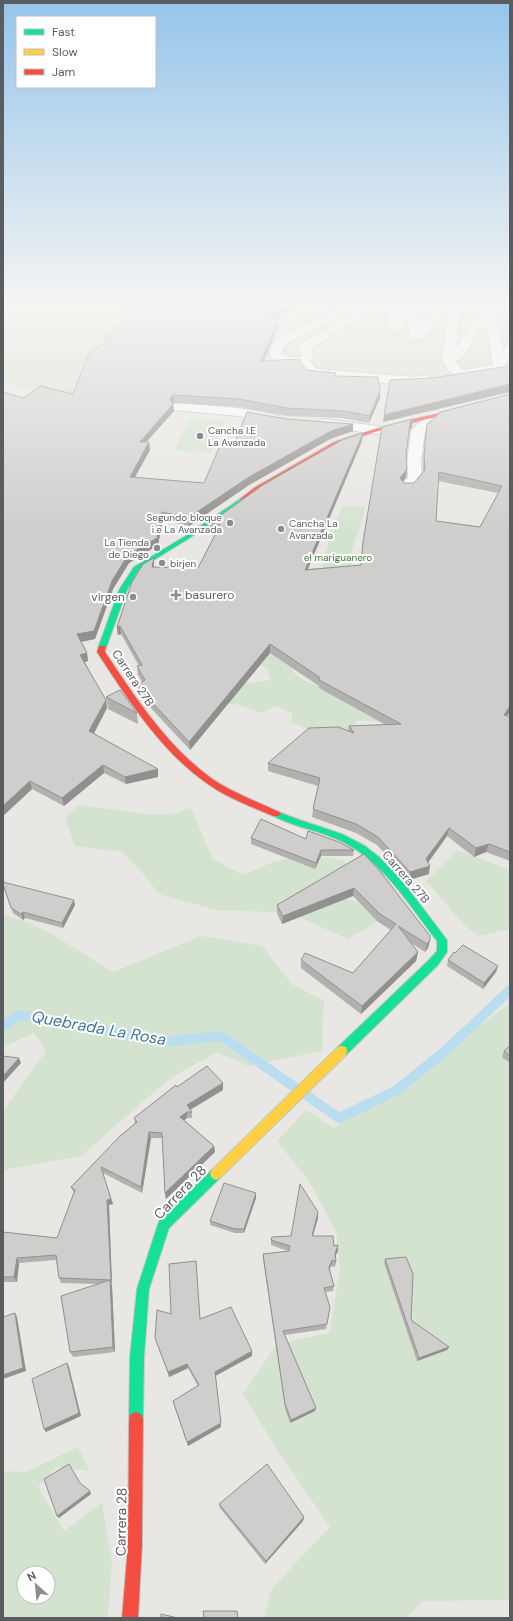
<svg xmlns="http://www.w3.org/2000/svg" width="513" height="1621" font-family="'DM Sans',sans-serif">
<rect width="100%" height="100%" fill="#e9e7e3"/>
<g fill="#d4e3d0" fill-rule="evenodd">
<path d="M3,306h119l4,2 -5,6 7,1 -28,55 -29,28 -68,-14z"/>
<path d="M290,306h220v65l-97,14 -148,-22 7,-22 17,-14 4,-7z"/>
<path d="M190,418l35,3 -14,32 -37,-3z"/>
<path d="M343,506l23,1 -14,43 -1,23 -30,-2 10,-39z"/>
<path d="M274,652l14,9 7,13 10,7 17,6 72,35 -38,-1 -1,10 -41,1 -22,-10v-9l-15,-7 -15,7 -23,-8 -22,-3 5,-15 49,-7 -3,-10 -13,-9z"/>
<path d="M78,805l69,9h26l18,-6 22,51 30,16 32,-14 36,-5 34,4 2,15 -9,20 53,19 -43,25 -58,-26 -74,-3 -57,-16 -14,-18 -23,-24 -47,-6 -10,-28z"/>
<path d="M457,850l53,20v59l-31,7 -14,-10 -39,-45z"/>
<path d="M3,914c7,4 14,4 21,7 31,12 60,34 89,51l88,-36 61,10 30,38 32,17 -2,50 -74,15 -31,-14 -48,27 -88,77 -78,14v-59l43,-60 -12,-18 -31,14z"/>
<path d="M510,1004v596l-88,1 -15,17h-143l8,-30 58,-61 -52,-76 -35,-57 34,-50 52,-11 11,-62 -4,-40 -28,-51 -31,-39 29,-31 28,18z"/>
<path d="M78,1447l12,24 -34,-4 -18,20 26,44 38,-28 10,59 -4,56h-105v-147l23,1zM24,1573h24v24h-24z"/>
</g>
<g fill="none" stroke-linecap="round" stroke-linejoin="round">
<path stroke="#badef0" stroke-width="10" d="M3,1026l17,-11 72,12 71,15 58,-6 118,82 58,-28 47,-38 66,-62"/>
<defs>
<g id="street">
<path d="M364,306h10l1,2 -64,40 3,6 -4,7 7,8 98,8 11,-2 6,4 -1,3 -16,3 -102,-8 -4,-1 -9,-11 -20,-1 -10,-8v-6l8,-12 52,-26h8l2,2 -2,2 -52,28 -4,6v4l5,3h13l2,-3 -4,-7 2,-3z"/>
<path d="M415,306l7,4 -3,16 14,-18 -1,-2 52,2v-2h12v4l14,2v6l-13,-1 6,33 3,-5 4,-1v13l-5,7 2,4c-3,5 -45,11 -51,8 -6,-2 -10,-10 -14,-16l7,-49h-6l-21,28h-11l-3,-10v-10l-8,10h-8l-6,-4v-16l2,-2h8l2,9 8,-9zM460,309l22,5 -16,18 -10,16zM486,324l7,41 -30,5 -8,-9 6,-2 14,-22z"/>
<path d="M179,403l60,5 40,8 2,3 -2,3 -5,1 -35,-7 -65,-6 -2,-3 2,-3z"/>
<path d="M436,411l5,1 2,3 -18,16 -4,32 1,15 -9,11h-10l-2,-3 7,-9 -1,-14 4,-33 20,-18z"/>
<path d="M325,419l51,7 5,1 2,3 -2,3 -5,1 -56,-8 -2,-3 2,-3z"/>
</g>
<g id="fast">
<path d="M243,497l2,1v2l-57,39 -49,30 -12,21 -21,58 -1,2h-6l-1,-2 21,-58 15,-23 50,-30z"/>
<path d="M276,811l21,8 45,15 23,12 14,11 24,25 44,58v12l-9,13 -92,90 -4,1 -4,-1 -1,-4 1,-4 92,-88 7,-8v-10c-27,-35 -52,-77 -92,-98 -22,-12 -49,-15 -72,-27l-2,-2z"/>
<path d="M216,1168l4,2 2,4 -2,4 -51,50 -20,61 -5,68 -1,62 -2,5 -5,2 -5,-2 -2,-5 1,-62 7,-68 21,-65 2,-4 52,-50z"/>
</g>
<path id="slow" d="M342,1046l4,1 1,4 -1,4 -126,123 -4,2 -4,-2 -2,-4 2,-4 126,-123z"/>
<g id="jam">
<path d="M510,395v4l-132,32 -40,13 -80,46 -13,10 -5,-1 14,-11 80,-46 40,-13z"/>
<path d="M99,646h6v6c30,45 61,93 106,126 20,14 45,23 68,34l2,2 -2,2h-6c-23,-10 -48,-19 -68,-34 -46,-33 -77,-83 -108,-130z"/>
<path d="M136,1412l5,2 2,5 -1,126 -4,73h-16l6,-73 1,-126 2,-5z"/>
</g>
</defs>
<use href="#street" stroke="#c3c3c3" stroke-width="2"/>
<use href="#fast" stroke="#c6c5c5" stroke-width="2"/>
<use href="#slow" stroke="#c6c5c5" stroke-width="2"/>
<use href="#jam" stroke="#c6c5c5" stroke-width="2"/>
<use href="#street" fill="#fcfbfb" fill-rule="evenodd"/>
<use href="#fast" fill="#16e098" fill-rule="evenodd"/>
<use href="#slow" fill="#ffcf43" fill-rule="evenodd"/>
<use href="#jam" fill="#f24e42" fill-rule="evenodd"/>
</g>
<g fill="#b2b1af" fill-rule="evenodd">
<path d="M127,306h165v2l-16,12h2v7l-14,34 71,15 45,15v7l-11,25 -27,-5 -55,-2 -48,-9 -65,-4 -1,1 1,7 -28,31h3l1,8 -15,27 69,6 31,-41 118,-11 -23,8 -81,46 -60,41 -26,-6 -5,25 -29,18 -16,26 -18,50 -14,3 6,11 1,8 -3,1 22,46 -13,25 64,44 -32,7 -22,-11 -40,33 -32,-17 -29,27 21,-418 49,-4 28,-49 20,-23z"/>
<path d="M510,394v318l-3,4 3,1v144l-24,-9 -12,5 -27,-21 -19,26 1,12 -20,6 -32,-35 -21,-12 -44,-16 1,-8 5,-23 -50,-15v-8l80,-32 1,-5 37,-1 -67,-37v-2l-49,-33 -80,97 -42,-45 -9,-13 -1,-8 4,-2 -4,-7 -1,-9h2l-18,-32 -3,1 -1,-8 37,-69v10h44l18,-35 -6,-2v-8l152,-82 -54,128 53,-4 21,-138h30l-2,3 -4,25v22l-3,4 1,2h10l9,-11v-9l4,-39zM438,481l60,12 -18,34 -44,-6z"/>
<path d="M106,697l31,16 1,11 -30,-15z"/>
<path d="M251,838l55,1 48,11 -1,6h-32l-6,13 -64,-25z"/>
<path d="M364,854l66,82 -2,12 -3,4 -14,-9 7,9 -2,9 -55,53 -60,-46v-8l52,13 38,-43 -13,-8 -25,-26 -71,28 -5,-11v-8z"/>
<path d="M4,887l71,18 -12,23 -38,-10 -2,2 -10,-7z"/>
<path d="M455,953l43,13 -2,6 -13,17 -36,-23 1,-6z"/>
<path d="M510,1046v17l-8,-6 2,-6z"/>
<path d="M223,1083v7l-33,20 2,2v6h-5l-3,2 30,26 1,6 -49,47 -1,-6 -3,-55h-11l-9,55 -39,-20 10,31 -4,1 3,79v2l3,66 -42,5 -3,-5 28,-68 -37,-1 -2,-5 -3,-18 -37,3 -2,19h-14v-50l54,6 17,-45 -3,-6 64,-63 -1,-6 43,-31z"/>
<path d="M256,1193v5l-12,35h-9l-25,-8v-4z"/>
<path d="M318,1218l-5,18 21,10 4,5 -3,5 1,6 -1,5 -4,-1 -2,4 5,16 -1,5 -8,1 5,15 -4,22 -41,6 30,76 -25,12 -5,-15 -22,-149v-5l25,-3 -17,-6v-5l20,-4z"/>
<path d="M385,1259l26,61 38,27 -2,3 -30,11 -33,-98z"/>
<path d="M196,1261l4,57 52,38 -37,20 6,51 -33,19 -14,-41 24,-19 -10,-18 -19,9 -14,-39 16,-24z"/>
<path d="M219,1504l85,13 -1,4 -38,43 -45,-56z"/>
</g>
<g fill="#91908f">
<path d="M285,306h7v2l-24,17v-7z"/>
<path d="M278,320v7l-17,41v-7z"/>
<path d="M510,384v8l-127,30 1,-7z"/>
<path d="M380,391v7l-11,25 1,-7z"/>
<path d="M173,395l1,8 -3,3 -1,-7z"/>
<path d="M173,404l1,7 -34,38v-7z"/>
<path d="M413,419l-1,8 -2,3v-8z"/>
<path d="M353,424v7l-23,8 -81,46 -60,41 -1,-8 61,-41 82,-46z"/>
<path d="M363,433l-1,8 -58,137 1,-8z"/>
<path d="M149,442l1,8 -19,34 -1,-7z"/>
<path d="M407,469l-1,8 -6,9v-8z"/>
<path d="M162,512l1,8 -5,25 -29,18 -16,26 -18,50 -16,3 -2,-8 51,-79z"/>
<path d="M154,558v8l-1,10 -1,-9z"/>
<path d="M120,626l1,8 -3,1 -1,-8z"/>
<path d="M270,644v9l-80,97 -1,-8z"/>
<path d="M87,653l1,8 -6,2 -2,-8z"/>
<path d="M106,700l1,8 -16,31 -2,-8z"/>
<path d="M510,706v6l-8,11 2,-8z"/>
<path d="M103,765l1,8 -40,33 -2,-8z"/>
<path d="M158,769v8l-32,7 -1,-7z"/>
<path d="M30,781l2,8 -29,27v-10z"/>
<path d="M449,828l-2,8 -22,31 1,-8z"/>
<path d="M489,844l-3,8 -12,5 2,-9z"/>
<path d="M321,850v6l-6,13 1,-6z"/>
<path d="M430,866l-1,8 -20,6 1,-8z"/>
<path d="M354,888l-1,8 -71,28 1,-8z"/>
<path d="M74,900l1,5 -12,23 -1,-5z"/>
<path d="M23,912l2,6 -2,2 -2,-6z"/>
<path d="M430,940l-2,8 -3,4 2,-8z"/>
<path d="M418,952l-2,9 -55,53 1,-8z"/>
<path d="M498,966l-2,6 -13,17 1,-6z"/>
<path d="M19,1058l2,5 -18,20v-7z"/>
<path d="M223,1083v7l-35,21 -1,-6z"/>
<path d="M187,1112v6l-6,5 -1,-6z"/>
<path d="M149,1132l2,6 -9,55 -1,-6z"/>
<path d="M214,1146l1,6 -49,47 -1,-6z"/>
<path d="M256,1193v5l-12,35v-4z"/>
<path d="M111,1199l2,5 -4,1 3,79 -1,-4 -4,-80z"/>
<path d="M318,1212v6l-7,24 1,-6z"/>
<path d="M338,1245v6l-4,8 1,-5z"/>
<path d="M17,1258l2,5 -2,19 -3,-5z"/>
<path d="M332,1260l-1,6 -3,7 1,-5z"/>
<path d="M110,1280l2,6 3,66 -2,-5z"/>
<path d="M15,1313l2,4 9,54 -23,8v-4z"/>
<path d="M449,1347l-2,3 -30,11 2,-3z"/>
<path d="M252,1351v5l-37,20 6,51 -33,19 -1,-4 28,-70z"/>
<path d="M67,1363l2,4 12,49 -35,16 -2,-3z"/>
<path d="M187,1364l1,4 -19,9 -1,-5z"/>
<path d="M316,1408l-1,3 -25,12 1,-3z"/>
<path d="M90,1491l1,3 -32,24 -2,-2z"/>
<path d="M304,1517l-1,4 -38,43 1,-3z"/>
</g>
<g fill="#cfcecc" stroke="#91908f" fill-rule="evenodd">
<path d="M127,306h158l-17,12 10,2 -17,41 38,-2 7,11 30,3 -1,3 43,1 2,14 -10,25 -27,-5 -56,-3 -48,-9 -66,-4 -3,4 3,5 -33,38h9l-19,35 74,6 18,-42 13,1 12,-30 40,7 66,5 -22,7 -82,46 -61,41 -26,-6 -5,26 -29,17 -16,26 -18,50 -17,3 10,19 -7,2 26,45 -17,31 69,38 -33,8 -22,-12 -41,33 -32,-17 -27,25v-414l21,6 16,-12 33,8 16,-41 12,-8 20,-23z"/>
<path d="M510,366v18l-126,31 6,-35 42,-2z"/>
<path d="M510,394v312l-6,9 6,2v135l-21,-8 -13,4 -27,-20 -23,31 4,7 -20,6 -32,-35 -22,-13 -43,-15 7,-31 -52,-15 41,-35 29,-1 16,6 -5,-7 52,-2 -82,-44v-3l-49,-33 -81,98 -42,-45 -9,-13 7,-4 -8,-14 5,-1 -22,-39 -3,1 15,-45 11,-18 11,-6 -2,9 46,1 22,-43 -10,-2 53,-38 79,-45 21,-7 -58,137 56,-5 2,-23 19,-115 31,-8 -3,3 -4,33 1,14 -7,9 4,5h10l11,-13 -1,-15 3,-31 14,-12zM439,472l63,14 -22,41 -44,-6z"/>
<path d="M120,690l17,23 -31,-16z"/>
<path d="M261,819l45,20 2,-8 31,11 15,8h-33l-5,13 -65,-25z"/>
<path d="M364,854l15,16 51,66v4l-3,4 -29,-18 20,26 -56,54 -61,-46 4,-7 48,20 43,-49 -16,-10 -26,-26 -71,28 -6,-11z"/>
<path d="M3,882l71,18 -12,23 -39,-11 -2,2 -10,-6 -8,-24z"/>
<path d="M463,945l35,21 -14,17 -36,-23 6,-8 1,1z"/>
<path d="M510,1046v10l-6,-5z"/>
<path d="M3,1056l16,2 -16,18z"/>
<path d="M207,1066l16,17 -36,22 5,7h-5l-7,5 34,29 -49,47 -3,-60 -13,-1 -8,55 -40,-20 10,32 -4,1 4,80 -52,-2 -3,-23 -39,3 -3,19h-11v-45l54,6 18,-48 -4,-3 49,-51 17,-14 -3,-4 42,-33 1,2z"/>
<path d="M224,1183l32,10 -12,36h-9l-25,-8z"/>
<path d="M300,1184l18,28 -6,24h21l1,10 4,-1 -3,9 1,8 -4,-2 -3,8 5,18 -10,2 6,19 -3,17 -44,7 33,77 -25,12 -6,-16 -22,-150 26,-3 1,-5 -19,-6 1,-3 19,-1z"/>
<path d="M406,1257l7,17 -2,46 38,27 -30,11 -34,-99z"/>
<path d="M196,1261l4,58 31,-12 21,44 -37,21 6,51 -34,19 -14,-41 26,-16 -12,-21 -19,8 -13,-34 2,-28 14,4 -2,-50z"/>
<path d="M110,1280l3,67 -43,5 -9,-56z"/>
<path d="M15,1313l8,55 -20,7v-58z"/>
<path d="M67,1363l12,50 -35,16 -12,-50z"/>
<path d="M69,1464l11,19 10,8 -33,25 -13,-37z"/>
<path d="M267,1464l37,53 -38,44 -47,-57z"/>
<path d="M203,1611h34l1,7h-34z"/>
<path d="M161,1614l17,4h-17z"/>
</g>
<linearGradient id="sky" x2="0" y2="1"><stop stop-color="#95c5eb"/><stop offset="0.57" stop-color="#f5f4f2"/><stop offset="1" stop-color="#f5f4f2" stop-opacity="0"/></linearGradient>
<rect width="513" height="533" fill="url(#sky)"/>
<g fill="#8c8d8e" stroke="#fff" stroke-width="1.5">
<circle cx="200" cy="436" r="4"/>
<circle cx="230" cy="523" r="4"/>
<circle cx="281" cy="529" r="4"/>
<circle cx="157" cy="548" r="4"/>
<circle cx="162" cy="563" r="4"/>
<path d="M174 589h4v4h4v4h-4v4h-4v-4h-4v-4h4z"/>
<circle cx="133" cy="597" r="4"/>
</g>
<g text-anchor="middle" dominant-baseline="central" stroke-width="4" stroke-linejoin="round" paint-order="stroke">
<g font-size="10" fill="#5a5d60" stroke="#fff" text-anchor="start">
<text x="208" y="430">Cancha I.E<tspan x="208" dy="12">La Avanzada</tspan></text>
<text x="222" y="517" text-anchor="end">Segundo bloque<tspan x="222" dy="12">i.e La Avanzada</tspan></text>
<text x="289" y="523">Cancha La<tspan x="289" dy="12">Avanzada</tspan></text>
<text x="149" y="542" text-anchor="end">La Tienda<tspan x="149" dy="12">de Diego</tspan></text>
<text x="170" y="563">birjen</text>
</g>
<g font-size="10" fill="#3e7d3c" stroke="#fff">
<text x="338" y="557">el mariguanero</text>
</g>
<g font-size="12" fill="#5a5d60" stroke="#fff" text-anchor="start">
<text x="185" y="595">basurero</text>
<text x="125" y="597" text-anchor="end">virgen</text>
</g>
<g font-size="12" fill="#5a5d60" stroke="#fff">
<text transform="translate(133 678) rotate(56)">Carrera 27B</text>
<text transform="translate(406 877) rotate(49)">Carrera 27B</text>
</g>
<g font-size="14" fill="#5a5d60" stroke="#fff">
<text transform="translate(180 1192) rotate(-46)">Carrera 28</text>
<text transform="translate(121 1522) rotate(-89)">Carrera 28</text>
</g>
<g font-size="16" font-style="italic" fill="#44769c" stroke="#fff">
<text transform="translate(99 1028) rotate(10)">Quebrada La Rosa</text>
</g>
</g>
<rect width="513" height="1621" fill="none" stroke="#5a5d60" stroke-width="8"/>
<rect x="16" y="16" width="140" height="72" fill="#ffffff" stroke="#bdbebf"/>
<rect x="24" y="29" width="20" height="6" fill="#16e098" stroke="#bdbebf"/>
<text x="52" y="36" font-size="12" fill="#5a5d60">Fast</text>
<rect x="24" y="49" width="20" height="6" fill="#ffcf43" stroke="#bdbebf"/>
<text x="52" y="56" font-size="12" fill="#5a5d60">Slow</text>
<rect x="24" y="69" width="20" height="6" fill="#f24e42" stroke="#bdbebf"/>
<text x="52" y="76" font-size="12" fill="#5a5d60">Jam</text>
<g transform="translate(36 1585) rotate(333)"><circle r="19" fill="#ffffff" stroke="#bdbebf"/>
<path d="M0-3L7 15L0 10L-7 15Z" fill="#8c8d8e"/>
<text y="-6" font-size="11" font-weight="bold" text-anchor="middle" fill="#5a5d60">N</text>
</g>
</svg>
